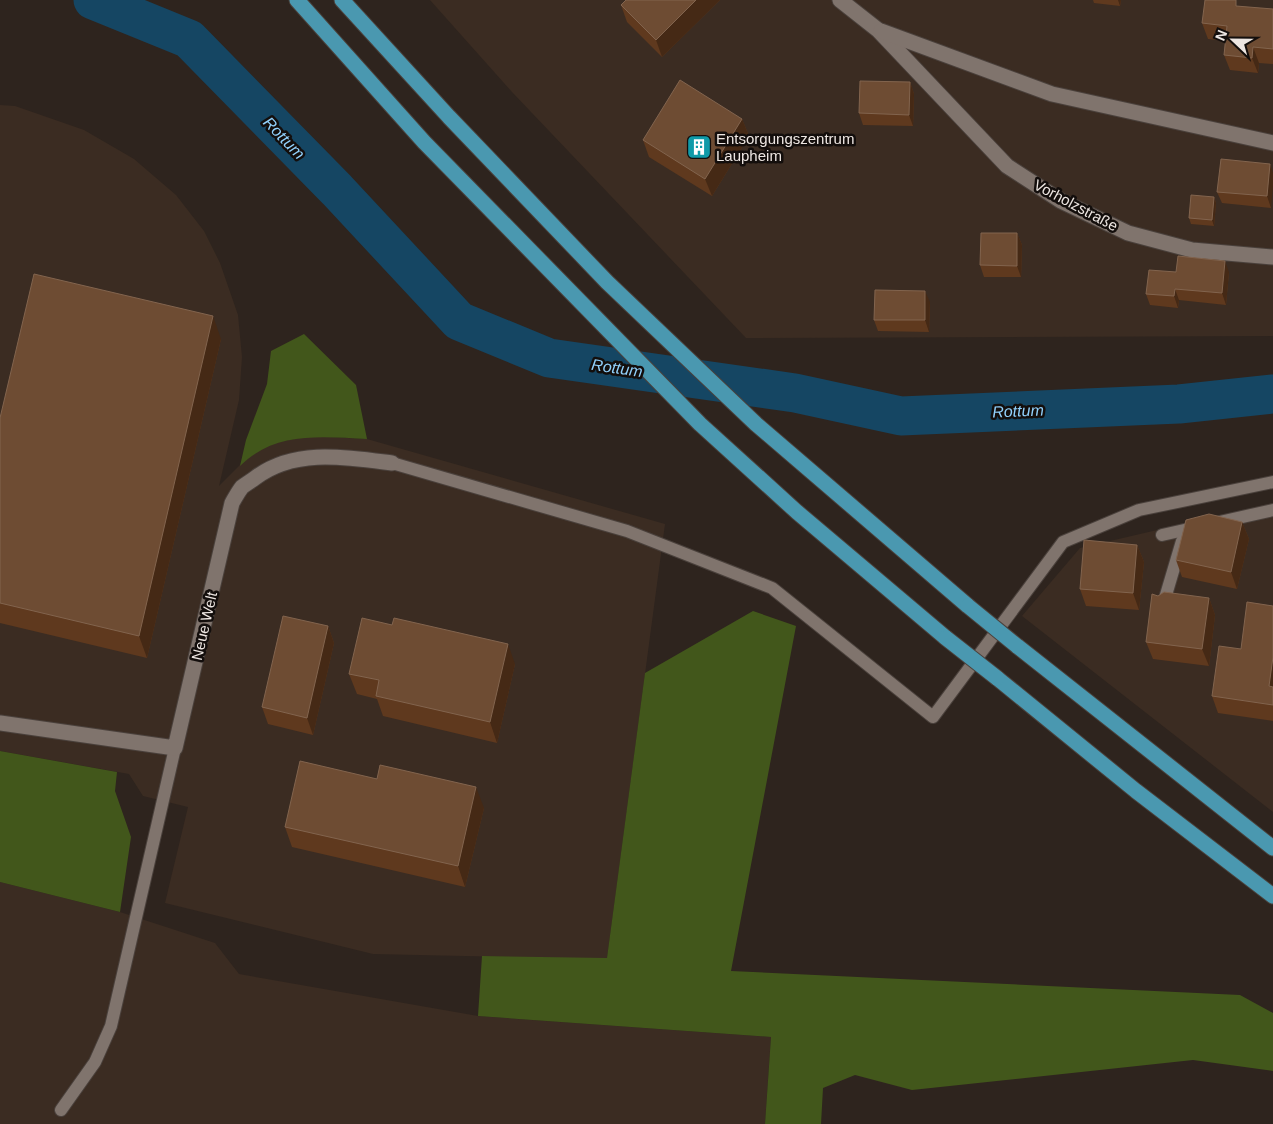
<svg xmlns="http://www.w3.org/2000/svg" width="1273" height="1124" font-family="Arial,sans-serif">
<rect width="100%" height="100%" fill="#2e241e"/>
<g fill="#3b2c22">
<path d="M430,0h843v336l-527,2 -234,-246z"/>
<path d="M0,105l15,1 69,24 50,29 42,36 28,36 16,32 18,52 4,42 -3,43 -20,86 32,-32 27,-12 31,-6 58,3 298,85 -58,435 -234,-5 -208,-51 23,-96 -45,-11 -14,-22 -129,-23z"/>
<path d="M1273,503v309l-251,-196 58,-68z"/>
<path d="M0,882l120,30 95,31 24,31 239,42 293,21 -6,87h-765z"/>
</g>
<g fill="#42571b">
<path d="M304,334l52,51 11,54c-46,-2 -92,-8 -127,27l6,-26 21,-56 4,-33z"/>
<path d="M753,611l43,15 -65,345 509,24 33,18v58l-80,-11 -281,30 -57,-15 -32,13 -2,36h-56l6,-87 -293,-21 4,-60 125,2 38,-285z"/>
<path d="M0,751l117,21 -2,19 16,46 -11,75 -120,-30z"/>
</g>
<g fill="none" stroke-linecap="round" stroke-linejoin="round">
<path stroke="#154663" stroke-width="39" d="M93,0l96,39 148,151 122,131 90,37 246,35 106,23 278,-12 94,-10"/>
<defs>
<g id="service">
<path d="M392,463l235,68 145,57 161,129 130,-175 76,-32 134,-28"/>
<path d="M1162,535l111,-25"/>
<path d="M1163,605l19,-64"/>
<path d="M61,1110l34,-48 16,-36 64,-278"/>
</g>
<g id="minor">
<path d="M840,0l38,30 129,136 54,35 67,32 64,17 81,7"/>
<path d="M881,31l171,63 221,49"/>
<path d="M0,723l175,25 57,-245c3,-5 6,-11 10,-16 4,-3 9,-6 13,-9 39,-30 91,-21 137,-15"/>
</g>
<g id="trunk">
<path d="M297,0l127,142 276,282 97,88 149,126"/>
<path d="M342,0l107,117 158,165 149,142 212,182"/>
<path d="M1017,646l256,202"/>
<path d="M997,678l139,113 137,105"/>
</g>
</defs>
<use href="#service" stroke="#4a413c" stroke-width="14"/>
<use href="#minor" stroke="#4a413c" stroke-width="17"/>
<use href="#trunk" stroke="#4a413c" stroke-width="17"/>
<use href="#service" stroke="#80746d" stroke-width="12"/>
<use href="#minor" stroke="#80746d" stroke-width="15"/>
<use href="#trunk" stroke="#4a98b0" stroke-width="15"/>
<defs>
<g id="trunk-bridge">
<path d="M968,606l49,40"/>
<path d="M946,638l51,40"/>
</g>
</defs>
<use href="#trunk-bridge" stroke="#4a413c" stroke-width="17" stroke-linecap="butt"/>
<use href="#trunk-bridge" stroke="#4a98b0" stroke-width="15"/>
</g>
<g fill="#5f391e">
<path d="M626,0h94l-58,57 -35,-35 -6,-17z"/>
<path d="M1093,0h28l-1,6 -26,-3z"/>
<path d="M1238,6l35,3v55l-14,-1 -1,10 -28,-3 -6,-15 2,-14 -18,-2 -6,-16z"/>
<path d="M910,82l4,12 -1,32 -50,-1 -4,-12z"/>
<path d="M742,119l7,17 -37,60 -63,-39 -6,-17z"/>
<path d="M1270,164l1,44 -49,-5 -5,-11z"/>
<path d="M1214,197l2,6 -2,23 -23,-2 -2,-6z"/>
<path d="M1017,233l5,12 -1,32h-37l-4,-12z"/>
<path d="M1176,272h53l-3,33 -47,-5 -1,8 -28,-3 -4,-11z"/>
<path d="M930,302l-1,30 -51,-1 -4,-11z"/>
<path d="M221,339l-74,319 -147,-35v-205z"/>
<path d="M1242,522l7,17 -12,50 -55,-12 -6,-17z"/>
<path d="M1137,545l7,17 -5,48 -53,-4 -6,-17z"/>
<path d="M1209,598l6,17 -6,51 -56,-7 -7,-17z"/>
<path d="M1273,606v115l-55,-8 -6,-17 29,-47z"/>
<path d="M328,626l6,17 -21,92 -45,-11 -6,-17z"/>
<path d="M515,664l-18,79 -114,-27 -6,-17 -20,-5 -8,-20z"/>
<path d="M484,808l-19,79 -173,-40 -7,-20z"/>
</g>
<g fill="#452915">
<path d="M696,0h24l-58,57 -6,-17z"/>
<path d="M1118,0h3l-1,6z"/>
<path d="M1253,47l6,16 -1,10 -6,-15z"/>
<path d="M910,82l4,12 -1,32 -4,-11z"/>
<path d="M742,119l7,17 -37,60 -7,-17z"/>
<path d="M1270,164l3,9v13l-2,22 -4,-12z"/>
<path d="M1214,197l2,6 -2,23 -2,-6z"/>
<path d="M1017,233l5,12 -1,32 -4,-11z"/>
<path d="M1225,261l4,11 -3,33 -4,-12z"/>
<path d="M1175,289l4,11 -1,8 -4,-12z"/>
<path d="M925,291l5,11 -1,30 -4,-12z"/>
<path d="M213,316l8,23 -74,319 -8,-22z"/>
<path d="M1242,522l7,17 -12,50 -6,-17z"/>
<path d="M1137,545l7,17 -5,48 -6,-17z"/>
<path d="M1209,598l6,17 -6,51 -7,-17z"/>
<path d="M328,626l6,17 -21,92 -6,-17z"/>
<path d="M508,644l7,20 -18,79 -7,-21z"/>
<path d="M1273,657v40l-4,-11z"/>
<path d="M476,787l8,21 -19,79 -7,-21z"/>
</g>
<g fill="#6e4c33" stroke="#82644e">
<path d="M626,0h70l-40,40 -35,-35z"/>
<path d="M1205,0h31v6l37,3v40l-20,-2 -1,11 -28,-3 3,-29 -25,-3z"/>
<path d="M680,80l62,39 -37,60 -62,-39z"/>
<path d="M860,81l50,1 -1,33 -50,-2z"/>
<path d="M1221,159l49,5 -3,32 -50,-4z"/>
<path d="M1191,195l23,2 -2,23 -23,-2z"/>
<path d="M981,233h36v33l-37,-1z"/>
<path d="M1178,256l47,5 -3,32 -47,-4 -1,7 -28,-2 3,-24 27,2z"/>
<path d="M34,274l179,42 -74,320 -139,-33v-185z"/>
<path d="M875,290l50,1v29h-51z"/>
<path d="M1209,514l33,8 -11,50 -55,-12 10,-40z"/>
<path d="M1084,540l53,5 -4,48 -53,-4z"/>
<path d="M1164,592l45,6 -7,51 -56,-7 6,-48 6,2z"/>
<path d="M1247,602l26,4v51l-4,29 4,1v18l-61,-9 7,-50 22,3z"/>
<path d="M283,616l45,10 -21,92 -45,-11z"/>
<path d="M362,618l30,7 2,-7 114,26 -18,78 -114,-26 3,-16 -30,-6z"/>
<path d="M300,761l77,18 3,-14 96,22 -18,79 -173,-39z"/>
</g>
<defs>
<symbol id="building-square" viewBox="-11 -11 22 22"><rect x="-9" y="-9" width="18" height="18" rx="4" fill="#0f9aa8" stroke="#130e0c"/><path d="M-4-6H4V6H1V3H-1V6H-4ZM-2.5-4.3h1.7v1.8h-1.7ZM.8-4.3h1.7v1.8H.8ZM-2.5-1h1.7V.8h-1.7ZM.8-1h1.7V.8H.8Z" fill="#fff"/></symbol>
</defs>
<g fill-rule="evenodd">
<use href="#building-square" x="685" y="133" width="28" height="28"/>
</g>
<g text-anchor="middle" dominant-baseline="central" stroke-width="5" stroke-linejoin="round" paint-order="stroke">
<g font-size="15" fill="#ede6e2" stroke="#130e0c" text-anchor="start">
<text x="716" y="138">Entsorgungszentrum<tspan x="716" dy="17">Laupheim</tspan></text>
</g>
<g font-size="15" fill="#ede6e2" stroke="#130e0c">
<text transform="translate(1076 205) rotate(28)">Vorholzstraße</text>
<text transform="translate(204 626) rotate(-77)">Neue Welt</text>
</g>
<g font-size="16" font-style="italic" fill="#91d1fc" stroke="#130e0c">
<text transform="translate(284 138) rotate(46)">Rottum</text>
<text transform="translate(617 368) rotate(8)">Rottum</text>
<text transform="translate(1018 411) rotate(-2)">Rottum</text>
</g>
</g>
<g transform="translate(1233 40) rotate(292)" stroke="#130e0c" stroke-width="4" paint-order="stroke">
<path d="M0-4L9 19L0 12L-9 19Z" fill="#ede6e2"/>
<text y="-8" font-size="14" font-weight="bold" text-anchor="middle" fill="#ede6e2">N</text>
</g>
</svg>
